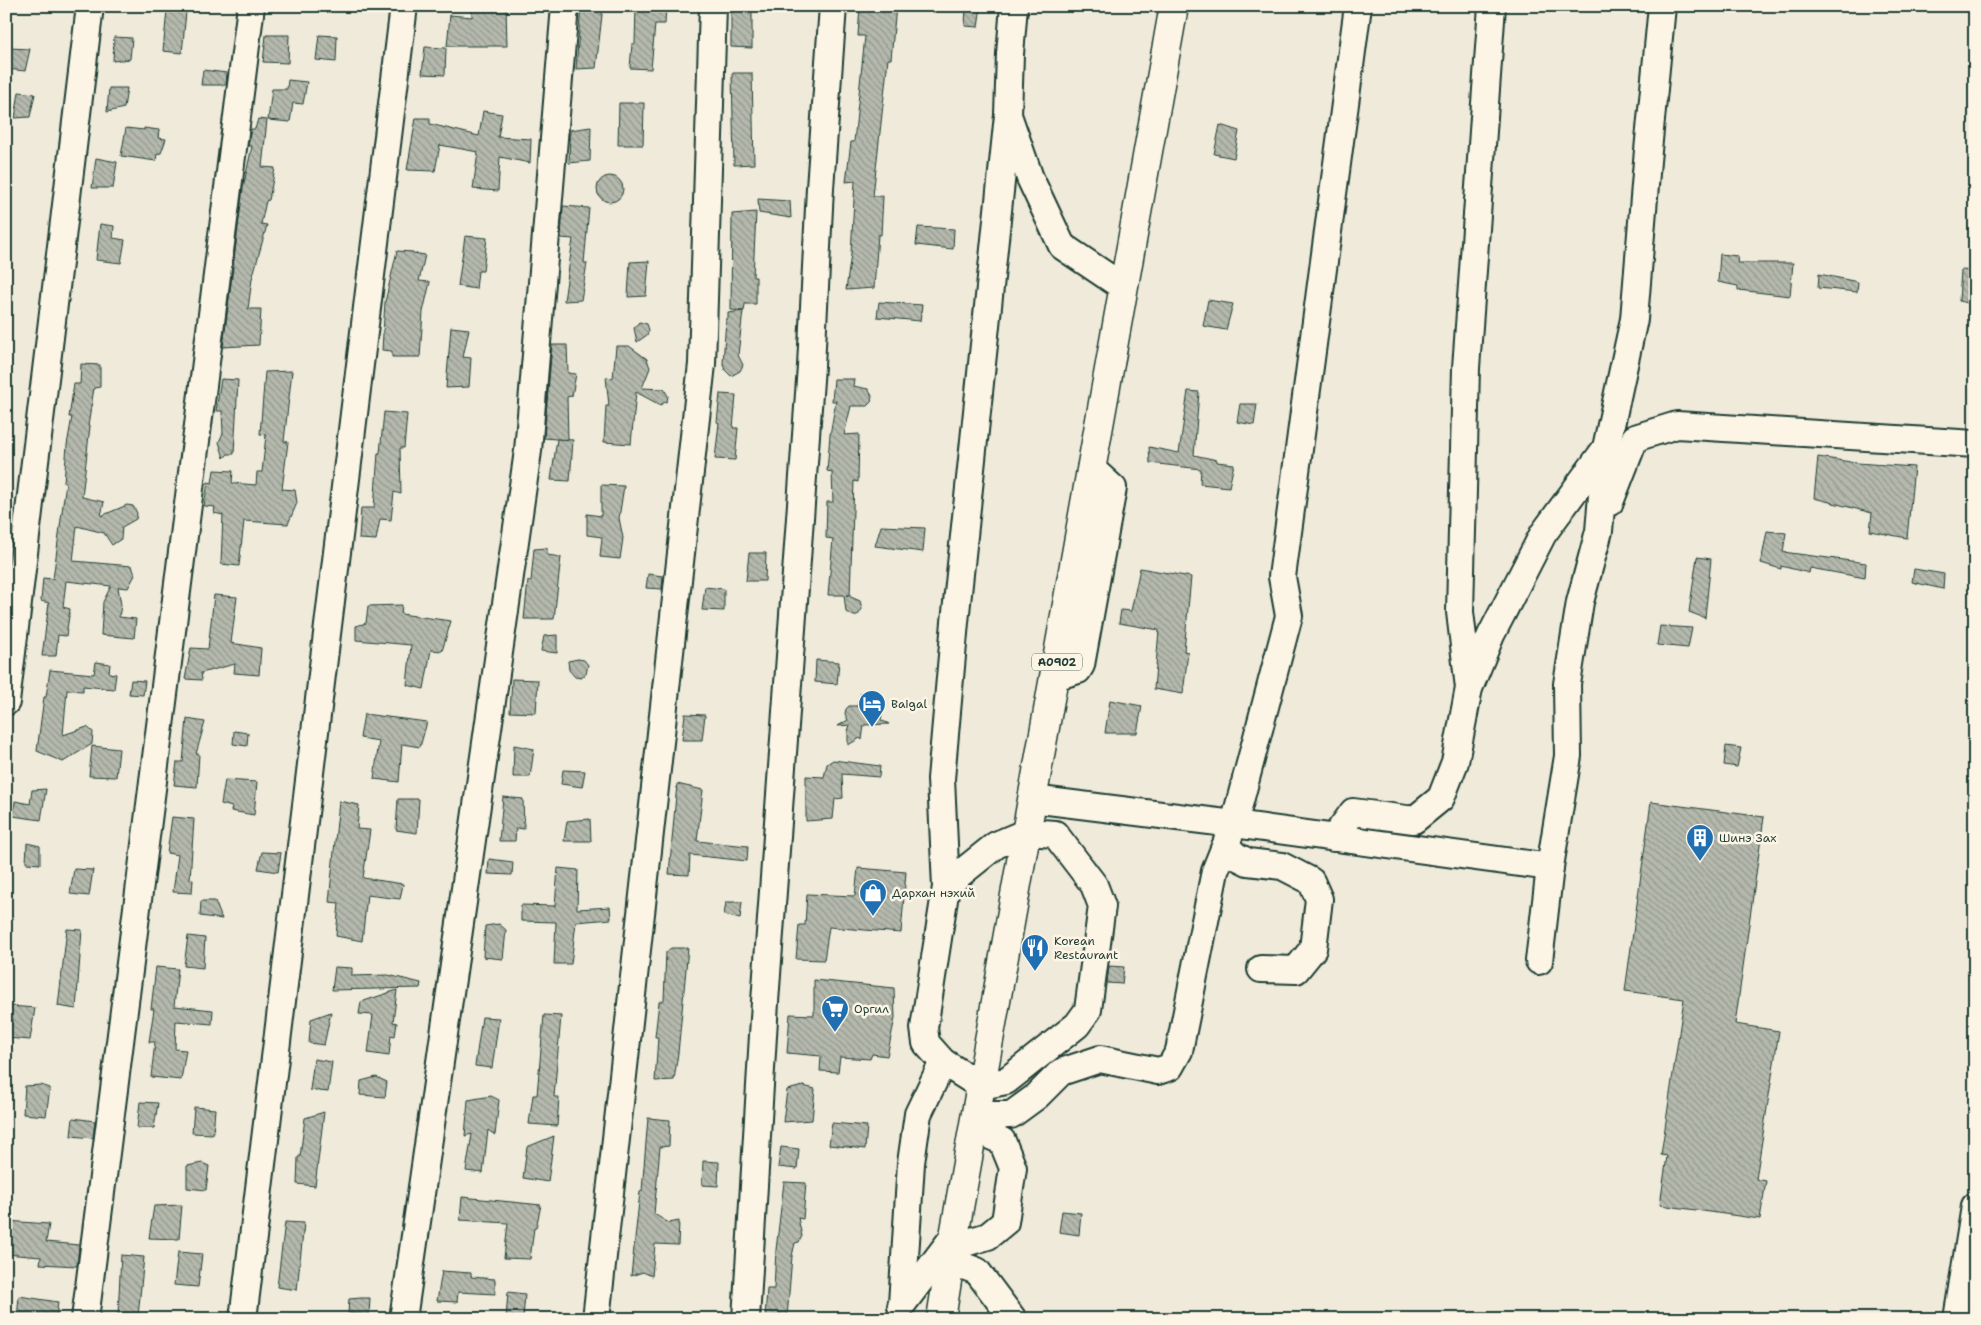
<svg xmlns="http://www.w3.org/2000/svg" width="1981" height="1325" font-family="'Shantell Sans',sans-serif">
<defs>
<pattern id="building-back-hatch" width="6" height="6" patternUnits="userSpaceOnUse" patternTransform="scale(1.25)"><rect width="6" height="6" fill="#b5b9ad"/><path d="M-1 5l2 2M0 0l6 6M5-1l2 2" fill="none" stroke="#93988e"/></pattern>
</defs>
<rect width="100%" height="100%" fill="#efeada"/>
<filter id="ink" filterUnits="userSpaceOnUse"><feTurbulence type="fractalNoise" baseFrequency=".02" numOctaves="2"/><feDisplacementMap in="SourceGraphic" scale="10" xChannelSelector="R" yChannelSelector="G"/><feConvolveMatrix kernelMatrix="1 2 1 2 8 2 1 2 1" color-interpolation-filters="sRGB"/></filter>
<g filter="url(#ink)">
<g fill="url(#building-back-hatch)" stroke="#1f3d34">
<path d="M472,6h34l1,40h-60l3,-31 22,2z"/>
<path d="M581,6h22l-7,62 -20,1z"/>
<path d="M636,6h30l-1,18h-10l-4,45 -21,-1 2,-24h3z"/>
<path d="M731,6h21v42l-21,-1z"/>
<path d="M860,6h36l-5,53h-3l-15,137h10l-2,39h-3l-4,53 -28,2 5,-36 4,-73 -9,1 5,-40h3l11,-106h-7z"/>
<path d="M966,6h15l-3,21 -13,-1z"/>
<path d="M167,10l19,2 -4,41 -19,-2z"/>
<path d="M266,35h23l-1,28 -25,-1z"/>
<path d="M319,35l18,1 -1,26 -20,-2z"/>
<path d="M114,37l18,1 -2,21 -17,2z"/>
<path d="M425,47l21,1 -1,27 -23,-1z"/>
<path d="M9,48l21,1 -5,22 -18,-2z"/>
<path d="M203,70l24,3 -1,12h-25z"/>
<path d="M732,73h20l2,91 -20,1z"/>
<path d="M288,80l19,2 -4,22 -10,-1 -3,19 -22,-2 4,-31h15z"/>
<path d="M109,88h18l-3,20 -17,4z"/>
<path d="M19,92l16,2 -5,23 -15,1z"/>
<path d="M619,103h25l-1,42h-25z"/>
<path d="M483,111l19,3 -4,23 33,2 -1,24 -30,-6 -2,34 -25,-2 5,-37 -38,-7 -5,26 -28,-1 9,-52h14v6l49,12z"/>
<path d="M258,119l9,1 -5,47 13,1 -6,32 -3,1 -5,23 6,1 -15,54 -4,30h13l-2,36 -36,2 20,-159 9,-42h-4l3,-17h4z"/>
<path d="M1220,125l19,6 -5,27 -20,-4z"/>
<path d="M591,127l-1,34 -21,2 1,-33z"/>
<path d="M126,128l18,2v-2l15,2 -1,8 8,1 -5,14 -4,1 -1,7 -35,-5z"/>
<path d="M96,158l21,4 -4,26h-21z"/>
<circle cx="610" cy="189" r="13"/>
<path d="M758,199l32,2 1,17 -32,-5z"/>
<path d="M563,206l26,2 -5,55h3l-6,37 -17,1 9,-62 -12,-1z"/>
<path d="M756,212l-3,65h3v27h-11l-1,7 -13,-1 1,-96z"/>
<path d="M100,224l14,2 -1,12 12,2 -4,23 -25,-3z"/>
<path d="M918,227l36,2 -1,20 -37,-4z"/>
<path d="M465,236l22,2 -4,33h-5l-2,18 -18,-3z"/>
<path d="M397,251l16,1v1l12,2 -6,26 11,1 -7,30 -3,45h-28v-6l-10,-1 3,-48z"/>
<path d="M1720,254l18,2 -1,7h56l-3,33 -52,-6v-4l-20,-4z"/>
<path d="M649,261l-3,35 -18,1 2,-35z"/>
<path d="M1961,270l14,1v34l-16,-4z"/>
<path d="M1819,274l39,8 -1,10 -39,-4z"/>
<path d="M1208,300l25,4 -7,26 -23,-4z"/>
<path d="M879,302l43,3 -2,16 -43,-4z"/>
<path d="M743,311l-5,44 5,10 -3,6 -9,5 -6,-6 -2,-6 3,-45h2v-6z"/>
<path d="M639,322l8,2 2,6 -2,5 -10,7 -3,-14z"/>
<path d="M451,327l18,2 -6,28 8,1 -2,29 -23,1z"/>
<path d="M552,345h15l1,28 8,1 -4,22 -5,1 1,43 -24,-2z"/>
<path d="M616,346h13l18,13 3,9 -8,20 22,1 4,7 -1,5 -7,4 -24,-13 -5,52 -27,-2 2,-36h3l-3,-29 7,1z"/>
<path d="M81,364l19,1v22l-6,1 -6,38h2l-8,71 22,5 -3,14 26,-11 6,1 4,7 -1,6 -14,8 -1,12 -9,6 -8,-12 -27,-7 -4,35 59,5 3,9 -7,13 -10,-1 3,18 -2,12 17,2 -2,19 -33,-3 2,-33 8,-16 -45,-5 -3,26 7,2 -4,27 -8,-1 -2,21h-14l7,-53 -8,-2 2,-23 10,1 13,-97h-2l3,-37 5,-28h-3l5,-33h6z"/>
<path d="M292,371l-8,70 4,1 -6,47 13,1 2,13 -9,21 -44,-3 -5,45 -18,-2 2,-49 -9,-2 1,-6 -11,-1 4,-24 4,1 2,-13 19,1 -1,12 24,2 1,-13h5l4,-37 -6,-1 5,-62z"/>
<path d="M221,379l17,1 -4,74h-6l-4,4 -5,-16 4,-9 -1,-22h-6z"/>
<path d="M834,379h20l-1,7 15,3 4,7 -1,6 -4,4h-16l-7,29 15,-1 -1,48 -4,-1 -4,114h-4l14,6 2,8 -3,5 -5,2 -8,-4 -2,-17h-16l5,-56 -7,-1 1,-36h6l-1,-30 -5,-1 3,-36 6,-34h-4z"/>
<path d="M1188,391l11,1 -5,63 23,5v2l17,2 -5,23 -29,-3 1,-15 -51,-6 -1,-16 30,6z"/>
<path d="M720,394l16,1 -3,33h5l-3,32 -20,-1 4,-36 -2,-1z"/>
<path d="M1240,404h17l-3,21 -17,-3z"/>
<path d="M384,412l23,2 -3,34h-4l1,46 -7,-2 -3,28 -11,-1 -4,21 -17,-1 2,-31h13l4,-55h2z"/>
<path d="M557,439l16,1 -3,41 -19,-1z"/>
<path d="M1818,457l39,6 57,4 -7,71 -37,-7 2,-18 -58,-15z"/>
<path d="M601,485l23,1 -5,32 4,20 -3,21 -20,-2 2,-20 -15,-2v-21l14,2z"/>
<path d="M881,526l44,2 -2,24 -48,-6z"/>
<path d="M1767,531l19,2 -3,19 83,11 -1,15 -55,-10 -1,5 -28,-7v3l-20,-6z"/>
<path d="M547,548v7l14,2 -7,62h-30l4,-38h3l3,-32z"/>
<path d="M749,553h17l-1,28h-19z"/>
<path d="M1697,557l14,2 -6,59 -16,-6z"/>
<path d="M1140,568l51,9 -7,74 4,1 -5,42 -29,-5 5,-59 -40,-7 2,-13 10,1z"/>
<path d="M1914,569l30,5 -1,15 -31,-7z"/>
<path d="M648,574l15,2 -1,13 -16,-1z"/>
<path d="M705,587l19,2v22l-22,-1z"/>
<path d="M214,595l23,2 -6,46 30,5 -2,27 -25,-2 1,-9 -34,9 1,7 -17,-1 6,-31 17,1z"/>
<path d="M402,605l-1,9 50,7 -9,30 -11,-1 -7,39 -17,-4 4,-40 -55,-5v-14l10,-3 2,-17z"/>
<path d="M1660,626l32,2 -4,20 -31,-3z"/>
<path d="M557,635v18l-16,-2 3,-15z"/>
<path d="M578,659l6,1 4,5 -2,9 -5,4 -6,-1 -6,-7 -1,-9z"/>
<path d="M816,660l23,2 -2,22 -22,-2z"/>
<path d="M96,662l14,2 -1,9 7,1 -2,15 -31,-3v5l-16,-1 -4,45 24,-8 6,5 -1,12 -29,18 -26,-11 7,-54h2l4,-27 44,4z"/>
<path d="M512,679l26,1 -2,33 -26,-1z"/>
<path d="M131,680l14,1 -2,14 -14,-1z"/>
<path d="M861,693l6,1 -2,16 9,-2 5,2 3,4 -1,6 8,4 -25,1 -2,15 -2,-2 -12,7v-14l2,-6 -12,1 10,-6 -3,-6 1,-5 3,-3h8z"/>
<path d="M1110,700l32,6 -5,27h-32z"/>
<path d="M364,714l63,8 -7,25 -18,-3 -3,38 -25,-3 5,-38 -19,-3z"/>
<path d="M685,714l20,1 -3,25h-20z"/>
<path d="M187,719l18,3 -9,32h3l-2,33 -23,-2 3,-23h6z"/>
<path d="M234,731l14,2 -1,13 -14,-2z"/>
<path d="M514,745l20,4 -4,28h-17z"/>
<path d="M92,746l27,3 -3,28 -27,-1z"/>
<path d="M1726,746l15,2 -4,19 -13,-2z"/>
<path d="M833,760l47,6 -1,11 -37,-3 1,24 -8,1 -2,20 -27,2v-45l18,1 3,-13z"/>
<path d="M563,770l22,1 -3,16 -21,-3z"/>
<path d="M225,780l32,2 -3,33 -23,-4 1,-4 -11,-3z"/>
<path d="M677,784l26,6 -6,51 51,5 -1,15 -57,-6 -1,20 -20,-1z"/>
<path d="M46,789l-5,31 -28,-4 2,-15 15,3 2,-14z"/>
<path d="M503,797l20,2 1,30 -8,-1 -1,13h-16z"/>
<path d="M398,799h21l-2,34 -21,-3z"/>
<path d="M339,801l20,4 -2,24 13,1 -7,48 40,6 -3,15 -33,-4 -5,46 -26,-5 3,-33 -10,-1z"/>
<path d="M1651,802l113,15 -29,207 44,7 -23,148 10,2 -6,38 -100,-14 7,-49 -6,-1 23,-156 -59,-8z"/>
<path d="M172,817l22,2 -4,60 3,1 -1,13 -19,-1 5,-37 -11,-2z"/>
<path d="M590,819l1,22h-27l3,-20z"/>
<path d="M27,843l13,3v18l-14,-1z"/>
<path d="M262,852l19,1 -3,19 -20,-3z"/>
<path d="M489,859l24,3 -1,13 -24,-1z"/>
<path d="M558,868l20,2 -1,39 33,-2 1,12 -35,3 -5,42h-17l2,-42 -35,-1v-16l34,1z"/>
<path d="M858,868l48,4 -5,61 -72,-6 -5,33 -28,-1 3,-34h6l2,-31 48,2z"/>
<path d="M74,869l19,1 -4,26 -19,-2z"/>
<path d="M201,901h14l7,18 -22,-3z"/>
<path d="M726,902h16l-2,17 -16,-4z"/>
<path d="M499,924l7,6 -3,29 -20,-2 2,-31z"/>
<path d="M67,929l15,1 -6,79 -18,-3z"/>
<path d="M188,936l17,2 -2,30 -19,-2z"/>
<path d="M671,948h17l-10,105 -4,27 -19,1 3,-44h-3l4,-35 5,-2 2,-48z"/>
<path d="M1109,966l15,1 -2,17 -15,-1z"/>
<path d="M156,967l22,2 -4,37 39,4 -1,14 -36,-3 -1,28 11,1 -5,30 -30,-3 4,-35h-6l5,-33h-3z"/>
<path d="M335,967l17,1v8l36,-1 33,8 -1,5 -88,2z"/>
<path d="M814,980l80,8 1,30 -8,38 -15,-2 -2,5 -30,-2 -2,15 -18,-1 1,-15 -34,-3 3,-39 24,1z"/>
<path d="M397,990l-4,32 4,1 -2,13 -4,-1 -2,21 -21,-3 5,-38 -14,-1 2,-12z"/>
<path d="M10,1006l25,2 -5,32 -23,-2z"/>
<path d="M331,1012l-7,33 -15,-2 2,-24z"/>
<path d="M544,1015l17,1 -7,81h5l-2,29 -28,-2 4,-29h4z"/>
<path d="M482,1017l17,1 -7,50 -17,-2z"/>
<path d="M314,1059l18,3 -4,30 -18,-2z"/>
<path d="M376,1077l11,5 -2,15 -25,-2 1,-14z"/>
<path d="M41,1085l9,3 -4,28 -23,-2 2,-28z"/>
<path d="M803,1086l12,3 -3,31 -29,2 4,-32z"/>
<path d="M491,1096l8,4 -4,35 -7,-5 -5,43 -17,-2 6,-37 -7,2 3,-36z"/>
<path d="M140,1102l18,1 -4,25h-17z"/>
<path d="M194,1107l21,2 -2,25 -21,-1z"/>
<path d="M324,1112l-9,74 -18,-2 1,-27h2l5,-39z"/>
<path d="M73,1118l22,3 -2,17 -22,-2z"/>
<path d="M648,1118l22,2 -1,26 -9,1 -6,67 15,9 10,-2 -1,24 -23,-1 -3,32 -9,-4 -12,4 9,-84 2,-1z"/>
<path d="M832,1123l35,3 -2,23 -36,-4z"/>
<path d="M554,1136l-6,46 -25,-4 4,-31z"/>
<path d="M781,1147l18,2 -2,20 -19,-2z"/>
<path d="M703,1161l16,1 -1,24 -16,-1z"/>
<path d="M202,1163l7,3 -3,24 -19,-2v-22z"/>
<path d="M784,1182l22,1 -3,36 -5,-1 4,18 -3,6 -4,1 -3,13 -5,62h-22l2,-29h7l2,-39z"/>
<path d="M462,1197l79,8 -5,23h-2l-4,31 -26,-1 4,-35 -48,-3z"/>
<path d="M182,1205l-3,34 -30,-1 5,-32z"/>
<path d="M1062,1211l19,2 -2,22 -20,-3z"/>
<path d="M6,1221l43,3 -3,18 33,3 -2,21 -37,-2 1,-7 -35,-3z"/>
<path d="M285,1222l19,1 -7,67 -20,-3z"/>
<path d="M178,1252l24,2 -4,33 -24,-2z"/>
<path d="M121,1255l23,2 -6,59 -20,-1z"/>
<path d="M442,1271l29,2v4l24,2v15l-37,-2 -1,10 -20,-1z"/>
<path d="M508,1292l17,2 -2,25h-17z"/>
<path d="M19,1296l39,6 -2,17h-39z"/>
<path d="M361,1298h9l-1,17 -21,-2 1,-14z"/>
</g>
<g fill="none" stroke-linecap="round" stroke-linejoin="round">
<defs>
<g id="minor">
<path d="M1014,6l-4,48 -2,61 22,63 32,68 61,41"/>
<path d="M1610,502l25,-64 42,-13 298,19"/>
<path d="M1054,677l24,-7 3,-5 32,-177 -22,-20"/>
<path d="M1470,686l21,-51 52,-101 63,-86 28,-129 13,-158 15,-155"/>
<path d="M6,702l84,-696"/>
<path d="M1032,799l202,25 316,43"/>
<path d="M1027,832l28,2 39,51 8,21 -14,104 -11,15 -71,56 -25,5 -38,-24 -17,-19 -2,-15 22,-141 15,-14 35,-28z"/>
<path d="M1334,838l19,-26 61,8 27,-22 14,-36 14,-74 -9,-76 6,-244 26,-362"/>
<path d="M1226,846l10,10 12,6 34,4 29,15 8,18 -6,50 -17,21 -35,-1"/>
<path d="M946,887l-5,-108 14,-157 53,-507"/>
<path d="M1539,961l11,-94 18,-111 -1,-72 13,-82 19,-71 7,-83"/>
<path d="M976,1115h35l26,-19 24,-24 39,-13 58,12 12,-4 9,-16 36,-180 19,-47 55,-208 -7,-39 76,-571"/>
<path d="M952,1247l36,-11 17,-14 8,-54 -11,-27 -28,-12"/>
<path d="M950,1261l27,10 36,48"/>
<path d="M902,1304l9,-141 7,-49 25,-52"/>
<path d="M901,1306l53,-70"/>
<path d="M85,1319l166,-1313"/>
<path d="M243,1319l161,-1313"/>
<path d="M403,1319l125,-868 37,-445"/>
<path d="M596,1319l106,-955 11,-358"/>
<path d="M746,1319l19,-317 46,-636 9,-178 13,-182"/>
<path d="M1957,1319l18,-113"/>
</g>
<path id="highway" d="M941,1319l13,-83 220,-1230"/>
</defs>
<use href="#minor" stroke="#1f3d34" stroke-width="30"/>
<use href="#highway" stroke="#1f3d34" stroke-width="31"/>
<use href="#minor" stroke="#fcf5e5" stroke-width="26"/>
<use href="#highway" stroke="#fcf5e5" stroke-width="28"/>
</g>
</g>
<defs>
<symbol id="hotel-pin" viewBox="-11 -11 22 30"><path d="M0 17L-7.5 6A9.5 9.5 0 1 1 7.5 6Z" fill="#1f6fb2" stroke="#fcf5e5"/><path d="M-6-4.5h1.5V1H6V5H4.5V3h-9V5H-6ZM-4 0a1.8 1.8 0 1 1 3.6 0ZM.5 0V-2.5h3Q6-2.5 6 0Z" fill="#fff"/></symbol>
<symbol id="building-pin" viewBox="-11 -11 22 30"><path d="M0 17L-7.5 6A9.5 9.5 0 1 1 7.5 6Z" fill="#1f6fb2" stroke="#fcf5e5"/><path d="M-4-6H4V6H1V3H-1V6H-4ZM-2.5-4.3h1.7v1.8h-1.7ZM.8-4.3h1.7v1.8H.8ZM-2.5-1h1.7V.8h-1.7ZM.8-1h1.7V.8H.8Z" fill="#fff"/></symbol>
<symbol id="shop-pin" viewBox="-11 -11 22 30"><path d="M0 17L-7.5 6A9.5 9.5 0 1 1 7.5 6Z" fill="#1f6fb2" stroke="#fcf5e5"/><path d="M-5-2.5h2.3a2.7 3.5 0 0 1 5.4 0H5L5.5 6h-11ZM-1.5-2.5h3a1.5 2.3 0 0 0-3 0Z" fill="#fff"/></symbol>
<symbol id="restaurant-pin" viewBox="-11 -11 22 30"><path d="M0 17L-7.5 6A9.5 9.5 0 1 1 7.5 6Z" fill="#1f6fb2" stroke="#fcf5e5"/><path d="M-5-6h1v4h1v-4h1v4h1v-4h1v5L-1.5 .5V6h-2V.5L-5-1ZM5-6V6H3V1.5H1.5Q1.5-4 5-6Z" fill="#fff"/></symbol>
<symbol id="supermarket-pin" viewBox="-11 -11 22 30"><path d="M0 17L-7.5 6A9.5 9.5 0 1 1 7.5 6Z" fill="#1f6fb2" stroke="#fcf5e5"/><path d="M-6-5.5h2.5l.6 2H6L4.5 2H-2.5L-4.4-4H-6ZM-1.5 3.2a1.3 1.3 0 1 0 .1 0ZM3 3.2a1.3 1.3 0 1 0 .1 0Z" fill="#fff"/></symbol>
</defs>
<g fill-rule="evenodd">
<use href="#hotel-pin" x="856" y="688" width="32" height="43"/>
<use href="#building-pin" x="1684" y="822" width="32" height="43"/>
<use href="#shop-pin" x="857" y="877" width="32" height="43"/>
<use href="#restaurant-pin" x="1019" y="932" width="32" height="43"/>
<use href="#supermarket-pin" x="819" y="993" width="32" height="43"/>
</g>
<g text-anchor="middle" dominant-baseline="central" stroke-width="5" stroke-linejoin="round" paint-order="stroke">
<rect fill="#fcf5e5" stroke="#617469" stroke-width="1" x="1032" y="653.5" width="50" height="17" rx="4"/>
<g font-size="11" font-weight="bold" fill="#1f3d34">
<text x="1057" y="662">A0902</text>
</g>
<g font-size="12" fill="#1f3d34" stroke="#fcf5e5" text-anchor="start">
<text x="891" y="704">Baigal</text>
<text x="1719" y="838">Шинэ Зах</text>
<text x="892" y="893">Дархан нэхий</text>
<text x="1054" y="941">Korean<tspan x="1054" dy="14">Restaurant</tspan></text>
<text x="854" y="1009">Оргил</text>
</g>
</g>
<rect width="1981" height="1325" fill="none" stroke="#fcf5e5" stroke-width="25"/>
<rect x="12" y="12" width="1956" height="1300" fill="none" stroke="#1f3d34" stroke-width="2" filter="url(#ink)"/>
</svg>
